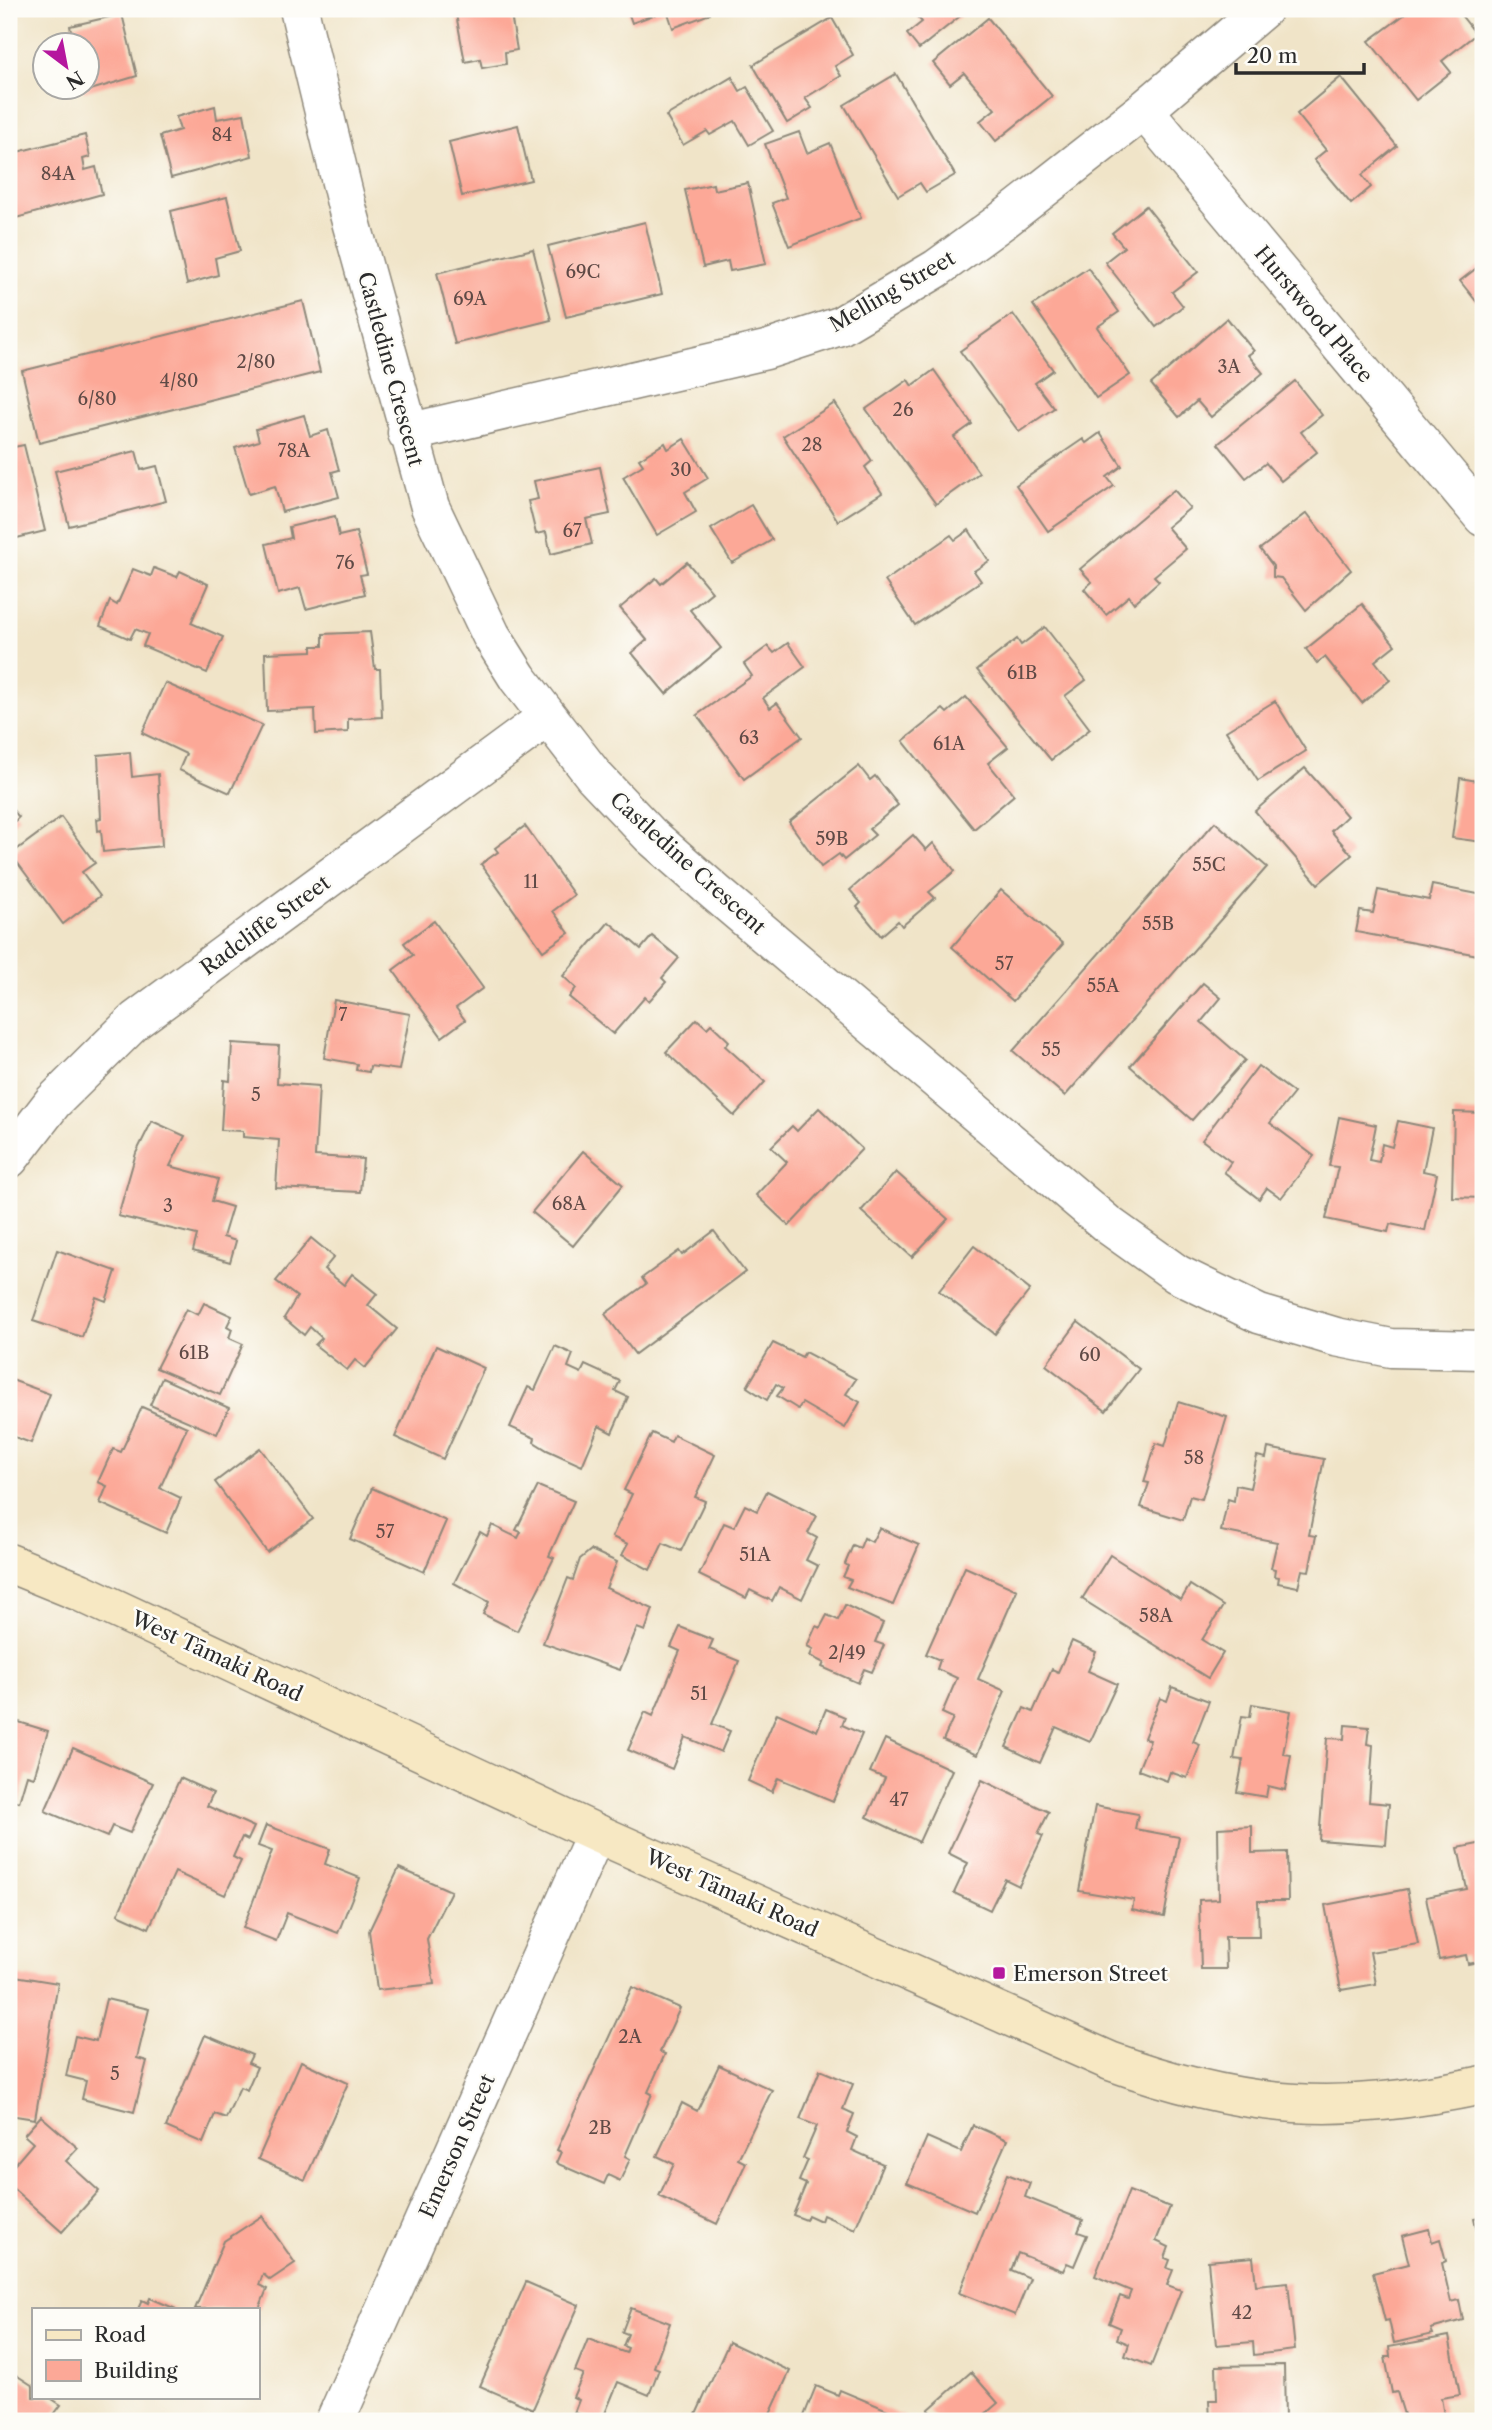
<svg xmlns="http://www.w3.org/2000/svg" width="1492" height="2430" font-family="'Libre Caslon Text',serif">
<rect width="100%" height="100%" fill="#fdfcf7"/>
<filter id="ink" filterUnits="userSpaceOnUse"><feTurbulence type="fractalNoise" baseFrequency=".0143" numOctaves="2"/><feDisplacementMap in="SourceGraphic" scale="14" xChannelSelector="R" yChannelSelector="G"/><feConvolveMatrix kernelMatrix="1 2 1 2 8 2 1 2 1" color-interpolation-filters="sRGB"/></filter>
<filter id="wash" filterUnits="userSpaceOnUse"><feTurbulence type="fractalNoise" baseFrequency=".00686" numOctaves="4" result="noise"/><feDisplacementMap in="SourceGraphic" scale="28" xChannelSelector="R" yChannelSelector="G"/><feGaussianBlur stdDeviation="1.57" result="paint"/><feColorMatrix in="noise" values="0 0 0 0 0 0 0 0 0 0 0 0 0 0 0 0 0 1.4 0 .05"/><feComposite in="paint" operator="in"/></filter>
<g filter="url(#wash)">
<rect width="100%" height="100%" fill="#f0e4c8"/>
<g id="blocks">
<g fill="#fca897">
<path d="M455,9h55l7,41 -12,2 1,12 -24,4 -2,-9 -15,3z"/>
<path d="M627,9h81l2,5 -37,14 -6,-18 -35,13z"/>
<path d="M910,9h59l-50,40 -12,-15 15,-12z"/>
<path d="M1412,9h44l20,25 -34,27 9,11 -35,28 -47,-59z"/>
<path d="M122,14l15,62 -53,16 -1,-4h5v-42h-14l-4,-20z"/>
<path d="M832,18l21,37 -18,11 6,10 -36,22 7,10 -25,15 -34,-58z"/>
<path d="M988,18l64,78 -56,45 -16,-20 15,-12 -31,-36 -14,11 -17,-21z"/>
<path d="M896,74l59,101 -29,17 -6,-9 -22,13 -54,-91z"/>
<path d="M732,77l8,14 7,-4 26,44 -24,14 -14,-24 -25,14 -3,-4 -24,14 -17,-29z"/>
<path d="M1341,77l56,69 -35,29 9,12 -20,17 -37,-44 12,-10 -29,-36z"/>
<path d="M215,106l2,13 27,-5 8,42 -81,22 -11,-42 20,-6 -4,-13z"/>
<path d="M518,125l13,55 -69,16 -13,-54z"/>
<path d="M799,132l8,21 23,-10 31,75 -72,28 -17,-43 14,-5 -21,-54z"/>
<path d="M85,135l5,22 -7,2 2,11 11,-3 6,27 -93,26v-66z"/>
<path d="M748,183l18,81 -36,7 -2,-10 -25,6 -18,-77 28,-6 1,6z"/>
<path d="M227,197l13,54 -25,7 3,17 -31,9 -16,-73z"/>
<path d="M1146,206l52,66 -26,20 11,14 -27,21 -51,-65 19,-15 -12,-14z"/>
<path d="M645,222l17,72 -96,23 -18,-71z"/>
<path d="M533,249l18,71 -96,24 -18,-71z"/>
<path d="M1483,263v47l-23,-29z"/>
<path d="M1088,268l31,44 -22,15 33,48 -34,23 -63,-93z"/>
<path d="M303,301l17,71 -281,71 -17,-72z"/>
<path d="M1013,314l40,56 -18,13 19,25 -35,24 -59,-81z"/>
<path d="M1227,318l27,33 -6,4 15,18 -52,44 -14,-16 -18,16 -28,-33z"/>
<path d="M934,370l38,54 -18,13 25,36 -43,31 -70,-95 42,-29 4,6z"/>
<path d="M1295,381l27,34 -21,17 16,20 -36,29 -15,-18 -20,15 -28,-34z"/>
<path d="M835,403l37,58 -7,6 17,26 -44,28 -55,-85z"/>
<path d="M304,415l6,21 18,-6 11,40 -7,2 7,25 -57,15 -7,-26 -26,8 -14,-46 24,-7 -3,-12z"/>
<path d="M1100,433l22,33 -15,11 7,9 -66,45 -32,-46 67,-46 3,4z"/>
<path d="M684,439l24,39 -23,14 11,20 -39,23 -34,-58 20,-12 -4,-6 26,-16 3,6z"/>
<path d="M24,445l21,86 -36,9v-92z"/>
<path d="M136,451l5,19 16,-4 9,35 -97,25 -14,-55z"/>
<path d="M600,467l10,47 -24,5 6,25 -41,10 -5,-22 -10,2 -8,-33 10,-2 -4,-18z"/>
<path d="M1174,490l16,18 -23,19 19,22 -32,27 5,5 -25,22 -5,-7 -23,19 -22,-26 8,-7 -12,-13z"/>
<path d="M751,505l21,35 -40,23 -21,-34z"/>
<path d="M1307,513l44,57 -45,40 -25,-32 -8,-1v-11l-13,-17z"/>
<path d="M335,516l4,20 17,-4 11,42 -7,1 5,19 -59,15 -6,-21 -22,6 -12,-50 25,-6 -2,-11z"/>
<path d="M969,530l20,31 -15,10 7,10 -66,44 -30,-44 66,-46 4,5z"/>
<path d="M687,562l25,30 -22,18 31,38 -55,46 -34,-41 15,-13 -27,-32 36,-30 5,6z"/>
<path d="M154,568l23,9 3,-6 28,13 -17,39 32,14 -16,36 -64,-27 5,-12 -13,-5 -5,10 -30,-13 10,-25 7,4 16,-36 18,7z"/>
<path d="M1362,604l33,41 -20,16 15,19 -28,23 -37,-46 -8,6 -11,-14z"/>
<path d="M1045,627l41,53 -21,16 25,33 -39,31 -74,-90 40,-31 4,6z"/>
<path d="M370,632l5,37h5l2,48 -34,2v13l-32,2 -1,-25 -48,2 -2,-58 47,-2v-5h11v-12z"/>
<path d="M788,643l17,24 -42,31 7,10 7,-5 25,34 -58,42 -47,-64 55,-39 -8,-12 24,-18 6,7z"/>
<path d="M165,683l97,42 -32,68 -51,-23 7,-16 -44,-21z"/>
<path d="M966,697l42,50 -20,16 26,32 -40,34 -71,-88 40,-32 4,4z"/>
<path d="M1275,701l31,50 -48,30 -32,-50z"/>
<path d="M130,752l2,25 26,-3 4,72 -59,6 -2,-22 -3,1 -1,-12 4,-1 -3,-63z"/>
<path d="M859,766l11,14 5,-4 23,29 -29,24 6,6 -31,25 -5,-6 -18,13 -32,-45z"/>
<path d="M1305,768l42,48 -16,15 21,24 -34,29 -63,-73z"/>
<path d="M1460,778l23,4v60l-31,-4z"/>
<path d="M9,806l10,11 -10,10z"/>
<path d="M61,817l34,46 -13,9 18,24 -37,28 -52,-70z"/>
<path d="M1215,822l52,45 -202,229 -52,-45z"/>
<path d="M525,826l49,69 -21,16 16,22 -26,18 -62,-87 17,-12 -3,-4z"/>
<path d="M913,835l13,15 7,-7 22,28 -26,21 6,6 -33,28 -4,-5 -17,15 -24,-29 4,-4 -11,-13z"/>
<path d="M1432,885l51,10v61l-127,-24 4,-21 13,2 5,-23 51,10z"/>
<path d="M1001,890l62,54 -50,57 -61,-54z"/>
<path d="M434,921l49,67 -27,20 9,12 -23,17 -49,-67 20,-15 -9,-12z"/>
<path d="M609,922l32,27 11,-13 27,22 -17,20 4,4 -17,19 -4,-4 -32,37 -44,-37 7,-9 -13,-12z"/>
<path d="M1203,983l18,15 -20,24 44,38 -53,60 -62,-54z"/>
<path d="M334,1000l76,14 -11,56 -29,-4 -1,6 -13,-2 1,-6 -33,-6z"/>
<path d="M697,1019l10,9 4,-4 18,17 -4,5 40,36 -31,34 -68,-64z"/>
<path d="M232,1043l47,3 -2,37 42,3 -4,70 48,3 -3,33 -84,-4 3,-48 -36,-3v-6l-22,-1 3,-50 6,1z"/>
<path d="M1258,1066l36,27 -24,30 44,33 -33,42 -14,-10 -8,11 -35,-27 7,-10 -29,-22z"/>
<path d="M819,1108l43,41 -73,77 -33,-31 31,-33 -16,-15 21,-21 5,5z"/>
<path d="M1454,1112l29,1v85l-31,-1z"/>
<path d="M1339,1117l37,8 -7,35 10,2 3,-18 10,3 6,-26 34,7 -9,43 14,3 -12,57 -35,-7 -2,8 -62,-13 12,-52 -9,-1z"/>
<path d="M152,1121l33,15 -15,30 48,13 -6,22 20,6 -9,30 13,4 -6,21 -37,-11 4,-16 -79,-19 18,-63z"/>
<path d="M583,1151l40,34 -50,61 -41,-34z"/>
<path d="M896,1172l52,47 -36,38 -51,-46z"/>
<path d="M714,1231l31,41 -110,82 -30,-40 41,-30 -4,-6 37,-27 3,4z"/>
<path d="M311,1238l23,19 -10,12 20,16 8,-11 25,20 -9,11 29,24 -32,39 -10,-8 -8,10 -32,-25 7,-7 -12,-11 -6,8 -20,-17 13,-21 -21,-16z"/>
<path d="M974,1246l56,44 -35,44 -56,-43z"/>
<path d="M57,1250l59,21 -10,30 -10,-4 -14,40 -49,-16z"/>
<path d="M204,1303l28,13 -5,10 5,3 -3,9 14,6 -23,51 -64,-27 30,-59 12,6z"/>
<path d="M1078,1322l61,47 -33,42 -60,-46z"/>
<path d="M773,1343l29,14 3,-5 51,27 -10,15 14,8 -15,26 -43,-25 -4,6 -21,-13 6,-8 -7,-4 -9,16 -20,-13z"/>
<path d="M436,1346l48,22 -41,91 -48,-22z"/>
<path d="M555,1346l18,8 -5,13 13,6 4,-8 35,16 -5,10 13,6 -16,36 -13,-7 -17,40 -35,-16 -13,-8 1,-4 -25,-11 18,-40 7,3z"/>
<path d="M162,1378l67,30 -12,26 -67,-29z"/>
<path d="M9,1379l41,15 -19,49 -22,-8z"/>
<path d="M1178,1402l49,15 -25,82 -12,-3 -7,24 -42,-13 8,-24 -5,-1 12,-39 9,3z"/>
<path d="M142,1407l45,20 -27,61 21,10 -15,35 -66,-30 7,-17 -9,-4 15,-33 8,3z"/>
<path d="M652,1433l19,9 3,-7 41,20 -20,42 10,4 -24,50 -18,-8 -13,27 -28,-15 6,-11 -16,-7 20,-43 -8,-4z"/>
<path d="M260,1448l53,71 -46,33 -52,-70z"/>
<path d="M1268,1448l56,11 -15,76 7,1 -7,35 -7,-1 -4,17 -20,-4 1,-6 -5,-1 1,-7 -4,-1 6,-26 -56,-11 7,-32 6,2 2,-16 14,3 7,-32 9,2z"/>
<path d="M538,1486l36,15 -25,55 5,2 -37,73 -34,-17 6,-12 -35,-19 26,-51 7,4 5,-11 26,13 3,-6 -5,-2z"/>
<path d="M372,1488l74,33 -22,51 -74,-33z"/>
<path d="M767,1491l50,25 -9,17 9,5 -11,22 12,6 -16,33 -23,-12 -7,14 -22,-11 -4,8 -47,-23 25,-52 10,4 11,-22 12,6z"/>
<path d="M879,1528l40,17 -26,60 -46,-18 4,-7 -8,-3 5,-11 -3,-2 8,-19 7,3 4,-10 8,4z"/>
<path d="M591,1550l26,12 -11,26 47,21 -8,22 -8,-3 -17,42 -77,-27 25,-65 5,2 7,-21z"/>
<path d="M1110,1555l71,45 9,-15 33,21 -21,34 21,13 -15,25 -126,-79z"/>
<path d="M965,1567l52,23 -39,89 27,12 -28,64 -34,-15 10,-22 -11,-5 15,-35 -20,-9 3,-9 -14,-6z"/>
<path d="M845,1605l38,18 -8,19 9,3 -12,27 -8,-3 -6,14 -36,-16 2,-4 -14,-7 3,-7 -6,-3 9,-20 4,2 7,-13 11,5z"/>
<path d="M680,1627l33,13 -4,9 30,12 -27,63 18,7 -9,21 -36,-15 -13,32 -44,-19 17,-38 8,4 27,-65 -9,-4z"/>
<path d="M1072,1641l24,11 -8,19 29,13 -27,58 -34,-15 -16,36 -34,-16 18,-39 9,4 19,-43 6,3z"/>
<path d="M1172,1687l37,14 -16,41 7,3 -13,33 -17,-6 -3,9 -29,-11 12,-30 -6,-2 16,-40 7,3z"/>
<path d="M1252,1704l39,7 -8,43 8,1 -6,35 -17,-4 -2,11 -29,-5 6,-32 -9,-1 8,-43 8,1z"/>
<path d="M826,1709l19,8 -3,8 20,9 -29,67 -55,-23 -6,14 -24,-11 29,-68 40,18z"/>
<path d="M9,1719l39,12 -14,46 -7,-2 -8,27 -5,-1 -3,11z"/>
<path d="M1345,1725l24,2 -2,17 6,1 -4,57 20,2 -3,41 -67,-5 8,-102 17,1z"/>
<path d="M885,1739l67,31 -33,72 -52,-25 18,-39 -15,-6z"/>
<path d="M73,1748l80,35 -23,50 -18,-7 -5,11 -62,-26z"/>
<path d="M180,1778l33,15 -6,13 47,21 -6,13 -6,-3 -9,20 8,4 -16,34 -50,-23 -26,56 -31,-14z"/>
<path d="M982,1780l67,32 -11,22 5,2 -24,50 -14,-7 -15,31 -36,-17 14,-30 -20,-10z"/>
<path d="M1095,1806l43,8 -3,15 44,8 -15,80 -32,-7 2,-10 -55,-9z"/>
<path d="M266,1825l64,24 -5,15 35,14 -22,55 -51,-20 -11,28 -33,-13 29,-77 -14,-5z"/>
<path d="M1252,1826v27l35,-1 1,49h-30l1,36h-34l1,32h-25l-2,-69 20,-1 -1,-71z"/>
<path d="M1483,1843v118l-15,3 -2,-9 -27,5 -13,-63 41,-8 -9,-41z"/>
<path d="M399,1868l52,23 -24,48 7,45 -57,6 -8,-59z"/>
<path d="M1407,1889l11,55 -48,8 6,32 -35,6 -16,-85z"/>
<path d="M9,1975l49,8 -23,136 -26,-4z"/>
<path d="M632,1987l48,21 -20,44 5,2 -17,38 4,2 -27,62 5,3 -10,22 -12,-6 -4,9 -48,-21 5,-11 -4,-2z"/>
<path d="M106,1999l43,10 -12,49 10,3 -13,51 -52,-13 4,-18 -20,-5 9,-40 21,5z"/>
<path d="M205,2035l47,20 -4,8 9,4 -10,23 -7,-3 -14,31 -11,-4 -12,29 -37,-16z"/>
<path d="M301,2061l47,22 -43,97 -47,-21z"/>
<path d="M719,2065l53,25 -34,69 8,4 -29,61 -58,-28 15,-32 -17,-8 25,-53 15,8z"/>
<path d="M820,2070l33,14 -10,25 11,5 -7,18 10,5 -5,13 31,14 -28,65 -32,-14 -2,6 -13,-6 -2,5 -13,-5 13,-31 -7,-3 9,-21 -5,-2 14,-32 -17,-7z"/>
<path d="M41,2116l37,32 -12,13 33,30 -37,41 -53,-47v-14l24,-28 -9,-8z"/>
<path d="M973,2125l34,15 -32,72 -68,-29 20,-46 34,15z"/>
<path d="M1007,2174l23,9 -5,14 58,23 -5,12 9,3 -13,31 -7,-3 -4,8 -45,-18 -7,17 19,8 -15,37 -56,-22z"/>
<path d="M1129,2191l41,16 -14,34 13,6 -4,11 5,2 -3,8 6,2 -6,15 14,5 -30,76 -26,-10 4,-12 -12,-5 4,-11 -12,-5 11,-27 8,3 3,-8 -36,-15z"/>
<path d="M262,2216l33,47 -25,17 -7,-6 -4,11 8,4 -8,20h-64l29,-68z"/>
<path d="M1483,2216v37h-1l-8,-35z"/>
<path d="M1429,2229l3,13 8,-3 6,22 -4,2 9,39 8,-2 4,20 -32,9 2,5 -39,9 -5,-23 -4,1 -12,-48 36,-9 -7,-28z"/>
<path d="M1253,2257l3,28 32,-3 7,68 -41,5 -1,-13 -37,3 -8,-84z"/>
<path d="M526,2282l53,23 -46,104 -53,-23z"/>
<path d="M150,2298l26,11h-38l4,-9 6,3z"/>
<path d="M631,2308l39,15 -16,44 5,2 -10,26 -31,-13 -16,39 -28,-8 5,-13 -6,-3 10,-23 -8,-3 13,-32 38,14 2,-5 -5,-2 5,-12 -6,-2z"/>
<path d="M1449,2336l11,59 -19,3 4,23h-39l-9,-29 -5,1 -7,-36h5l-1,-10z"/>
<path d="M729,2342l61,29 -23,50h-74z"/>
<path d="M1284,2365l1,56h-75l-1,-21h8l-1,-34z"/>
<path d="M971,2372l27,31 -21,18h-39l-10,-11z"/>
<path d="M16,2375l17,11v11h16l12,8 -12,16h-40v-35z"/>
<path d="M816,2386l22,9 2,-5 74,31h-112z"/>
</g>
</g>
</g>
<g filter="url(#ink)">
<use href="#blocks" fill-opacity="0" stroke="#8e887a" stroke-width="2"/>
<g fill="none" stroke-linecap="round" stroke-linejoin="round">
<defs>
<g id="minor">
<path d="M299,9l48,198 83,300 61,128 27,43 76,98 56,59 66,58 391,331 70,50 82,40 77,23 55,11 92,2"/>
<path d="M1144,110l339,407"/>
<path d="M407,433l359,-83 74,-24 96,-57 66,-48 142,-111 119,-101"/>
<path d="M9,1159l44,-57 83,-82 410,-302"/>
<path d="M335,2421l261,-588"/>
</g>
<path id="secondary" d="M9,1563l71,29 516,241 514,228c138,50 230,54 373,24"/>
</defs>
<use href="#minor" stroke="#8e887a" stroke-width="41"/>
<use href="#secondary" stroke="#8e887a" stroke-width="41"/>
<use href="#minor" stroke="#fff" stroke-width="38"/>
<use href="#secondary" stroke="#f7e8c3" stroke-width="38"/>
</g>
</g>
<rect fill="#b5179e" stroke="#fdfcf7" stroke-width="2.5" x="992" y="1966" width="14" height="14" rx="3.5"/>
<g text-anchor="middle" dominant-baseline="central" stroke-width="5" stroke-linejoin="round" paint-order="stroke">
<g font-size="18" fill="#5f4a46">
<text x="222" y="135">84</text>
<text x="58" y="174">84A</text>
<text x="583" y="272">69C</text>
<text x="470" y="299">69A</text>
<text x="256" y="362">2/80</text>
<text x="1229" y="367">3A</text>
<text x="179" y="381">4/80</text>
<text x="97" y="399">6/80</text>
<text x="903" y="410">26</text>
<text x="812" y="445">28</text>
<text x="294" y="451">78A</text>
<text x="681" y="470">30</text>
<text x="572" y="531">67</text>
<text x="345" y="563">76</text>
<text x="1022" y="673">61B</text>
<text x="749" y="738">63</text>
<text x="949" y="744">61A</text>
<text x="832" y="839">59B</text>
<text x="1209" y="865">55C</text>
<text x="531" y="882">11</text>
<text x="1158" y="924">55B</text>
<text x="1004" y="964">57</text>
<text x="1103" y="986">55A</text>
<text x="343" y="1015">7</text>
<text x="1051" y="1050">55</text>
<text x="256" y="1095">5</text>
<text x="569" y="1204">68A</text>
<text x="168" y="1206">3</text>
<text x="194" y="1353">61B</text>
<text x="1090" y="1355">60</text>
<text x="1194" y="1458">58</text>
<text x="385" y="1532">57</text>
<text x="755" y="1555">51A</text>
<text x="1156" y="1616">58A</text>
<text x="847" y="1653">2/49</text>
<text x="699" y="1694">51</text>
<text x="899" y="1800">47</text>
<text x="630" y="2037">2A</text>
<text x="115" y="2074">5</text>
<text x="600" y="2128">2B</text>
<text x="1242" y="2313">42</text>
</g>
<g font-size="21" fill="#2b2b2b" stroke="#fdfcf7">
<text transform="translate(892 291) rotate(-30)">Melling Street</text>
<text transform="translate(1314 314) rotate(50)">Hurstwood Place</text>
<text transform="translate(391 369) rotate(75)">Castledine Crescent</text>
<text transform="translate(688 863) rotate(42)">Castledine Crescent</text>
<text transform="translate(265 925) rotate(-36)">Radcliffe Street</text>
<text transform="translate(217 1656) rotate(25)">West Tāmaki Road</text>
<text transform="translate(732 1893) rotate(24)">West Tāmaki Road</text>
<text transform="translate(457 2146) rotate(-66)">Emerson Street</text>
</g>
<g font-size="21" fill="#2b2b2b" stroke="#fdfcf7" text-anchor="start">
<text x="1013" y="1973">Emerson Street</text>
</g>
</g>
<rect width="1492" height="2430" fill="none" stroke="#fdfcf7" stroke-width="35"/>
<rect x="32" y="2308" width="228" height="91" fill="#fdfcf7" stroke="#a9a8a5" stroke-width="2"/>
<rect x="46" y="2330" width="35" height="10" fill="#f7e8c3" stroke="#a9a8a5" stroke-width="2"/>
<text x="94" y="2342" font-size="21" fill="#2b2b2b">Road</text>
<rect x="46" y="2360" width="35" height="21" fill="#fca897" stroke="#a9a8a5" stroke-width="2"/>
<text x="94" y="2378" font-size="21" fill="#2b2b2b">Building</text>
<g transform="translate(66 66) rotate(148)"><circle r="33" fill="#fdfcf7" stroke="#a9a8a5" stroke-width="2"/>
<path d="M0-5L12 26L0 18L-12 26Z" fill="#b5179e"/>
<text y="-10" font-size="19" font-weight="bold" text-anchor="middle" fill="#2b2b2b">N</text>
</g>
<path d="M1236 63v10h128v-10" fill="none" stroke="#2b2b2b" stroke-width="3.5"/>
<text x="1247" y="63" font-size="21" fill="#2b2b2b" stroke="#fdfcf7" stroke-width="5" paint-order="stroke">20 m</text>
</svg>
